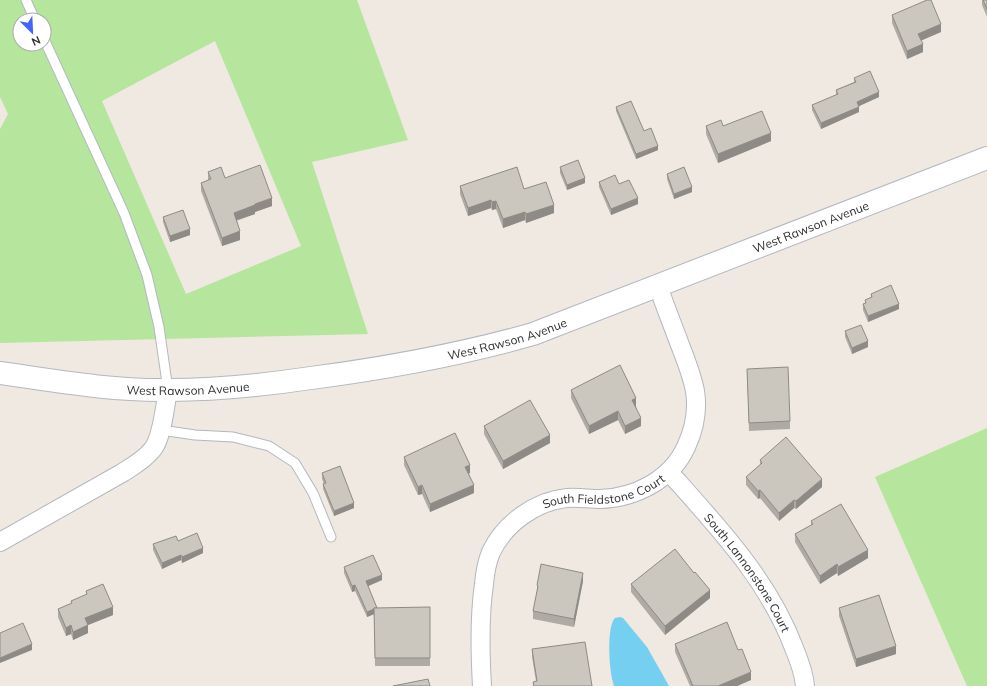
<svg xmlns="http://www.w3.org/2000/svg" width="987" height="686" font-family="Mulish,sans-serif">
<rect width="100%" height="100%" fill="#efe9e1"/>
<g fill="#b6e59e" fill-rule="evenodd">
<path d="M0,0h357l51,140 -96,22 56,172 -368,9v-214l8,-15 -8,-17zM20,20h24v24h-24zM215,41l86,205 -115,48 -84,-193z"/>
<path d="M987,428v258h-20l-92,-209z"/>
</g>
<path fill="#75cff0" d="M620,617l3,1 24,29 22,39h-55c-5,-13 -8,-59 1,-68z"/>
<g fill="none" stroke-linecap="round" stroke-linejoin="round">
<defs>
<g id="lane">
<path d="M26,0l9,20"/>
<path d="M44,39l80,174 23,62 12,52 9,63"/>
<path d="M161,430l34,5 38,2 36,9 26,17 18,30 18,44"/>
</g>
<g id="street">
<path id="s1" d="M669,472c48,54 99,107 125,176 5,12 10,25 11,38"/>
<path d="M0,542l122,-69c11,-7 22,-13 30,-23 10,-11 13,-44 16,-60"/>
<path id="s2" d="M482,686c-2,-34 -3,-68 2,-102 1,-12 3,-22 7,-32 14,-29 45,-51 76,-54 11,-1 22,1 33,1 35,-1 71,-19 86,-52 8,-17 12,-37 9,-56 -3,-15 -9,-31 -15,-46 -7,-19 -15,-39 -22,-59"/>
</g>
<g id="secondary">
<path id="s3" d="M0,373c56,8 112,18 169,17 47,0 95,-5 142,-12 76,-10 148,-23 222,-44l454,-176"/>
</g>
</defs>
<use href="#lane" stroke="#b4b7c1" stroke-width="11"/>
<use href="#street" stroke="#b4b7c1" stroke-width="20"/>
<use href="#secondary" stroke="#b4b7c1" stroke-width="24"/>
<use href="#lane" stroke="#fff" stroke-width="9"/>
<use href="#street" stroke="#fff" stroke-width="18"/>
<use href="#secondary" stroke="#fff" stroke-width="22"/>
</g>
<g fill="#afaba4">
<path d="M982,0h5v17l-5,-12z"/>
<path d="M892,15l49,17 -20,8 2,12 -16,7 -15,-36z"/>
<path d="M854,78l25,19 -20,9v6l-38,17 -9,-19v-5l24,-10v-5l18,-8z"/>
<path d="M616,107l42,43 -22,9 -20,-48z"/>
<path d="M706,126h17l48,15 -53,22 -12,-29z"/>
<path d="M560,167l25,16 -18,7 -7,-17z"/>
<path d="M208,172l17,6 47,28 -17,6v2l-19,7 4,19 -18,6 -21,-55v-8l7,-3z"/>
<path d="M667,174l25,18 -18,7 -7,-20z"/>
<path d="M599,182l20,2 19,20 -27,11 -12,-28z"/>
<path d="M460,186l64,3 30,24 -28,10 -1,-3 -22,8 -7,-19 -4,1 -1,-2 -23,8 -8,-22z"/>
<path d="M163,217l27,18 -20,7 -7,-20z"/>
<path d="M871,294l28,15 -31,13 -5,-12v-6l2,-1v-3l6,-2z"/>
<path d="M845,331l23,16 -16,7 -7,-17z"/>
<path d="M747,369l43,52v8l-41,2z"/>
<path d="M571,390l65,16 5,20 -16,8 -7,-14 -29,14 -18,-36z"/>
<path d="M484,426l66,17 -47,26 -19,-35z"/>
<path d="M404,457l66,16h-1l5,20 -44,19 -8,-18 -4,1 -14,-30z"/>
<path d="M760,460l62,27 -26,22 -2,-1 -15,13 -19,-23 -2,1 -12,-14v-8l14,-12z"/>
<path d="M322,473l32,35 -20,8 -11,-27v-5h1l-2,-5z"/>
<path d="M811,521l57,37 -30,18 -1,-3 -17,11 -25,-42v-8l16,-9z"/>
<path d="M178,541l25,12 -21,10 -1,-3 -19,9 -9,-19v-6z"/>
<path d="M344,567l38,13 -14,6 9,22 53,50v8h-55l-1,-52 -7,3 -12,-26 -3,1 -8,-19z"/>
<path d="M583,581l-9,46 -41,-8v-8l4,-20v-6z"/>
<path d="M631,584l79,14 -45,37 -34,-43z"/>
<path d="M86,591l27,24 -25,10v8l-15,7 -2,-6 -5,2 -8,-19v-8l13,-5v-3l15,-6z"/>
<path d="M839,608l57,46 -40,13 -17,-51z"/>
<path d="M675,644l76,36 -14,6h-47l-15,-34z"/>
<path d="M532,649l60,37h-59v-4l3,-1 -4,-24z"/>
</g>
<g fill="#8e8b86">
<path d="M941,24v8l-23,10v-8z"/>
<path d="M923,44v8l-16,7v-8z"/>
<path d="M879,92v5l-22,10v-5z"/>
<path d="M859,107v5l-38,17v-6z"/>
<path d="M771,133v8l-53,22v-9z"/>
<path d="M658,146v4l-22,9v-5z"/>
<path d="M585,178v5l-18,7v-5z"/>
<path d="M692,187v5l-18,7v-5z"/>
<path d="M272,198v8l-17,6v2l-21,7v-8l21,-9z"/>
<path d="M638,198v6l-27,11v-6z"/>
<path d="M491,200v8l-23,8v-8z"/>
<path d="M496,201v8l-4,1v-8z"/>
<path d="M554,205v8l-28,10v-9z"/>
<path d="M525,212v8l-22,8v-9z"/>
<path d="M190,229v6l-20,7v-6z"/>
<path d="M240,231v9l-18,6v-8z"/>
<path d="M899,304v5l-31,13v-6z"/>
<path d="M868,341v6l-16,7v-6z"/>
<path d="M636,398v8l-4,2v-8z"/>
<path d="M618,411v9l-29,14v-8z"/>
<path d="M641,418v8l-16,8v-8z"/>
<path d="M550,435v8l-47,26v-8z"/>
<path d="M470,465v8l-5,2v-8z"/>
<path d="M822,479v8l-26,22v-8z"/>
<path d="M422,485v9l-4,1v-8z"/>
<path d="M474,485v8l-44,19v-8z"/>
<path d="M760,490v8l-2,1v-8z"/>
<path d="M794,500v8l-15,13v-8z"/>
<path d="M354,503v5l-20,8v-5z"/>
<path d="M203,548v5l-21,10v-6z"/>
<path d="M868,550v8l-30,18v-9z"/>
<path d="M181,555v5l-19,9v-6z"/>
<path d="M837,564v9l-17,11v-8z"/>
<path d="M583,573v8l-9,46v-8z"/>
<path d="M382,575v5l-16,7v-6z"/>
<path d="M355,585v6l-3,1v-6z"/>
<path d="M710,590v8l-45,37v-9z"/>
<path d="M113,607v8l-25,10v8l-15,7v-8l12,-14z"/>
<path d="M377,608v5l-10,4v-5z"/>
<path d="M71,625v9l-5,2v-8z"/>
<path d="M32,644v6l-32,13v-5z"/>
<path d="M896,646v8l-40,13v-8z"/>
<path d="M751,672v8l-14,6h-19z"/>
</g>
<g fill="#cbc7bf" stroke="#8e8b86">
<path d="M927,0h4l10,24 -23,10 5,10 -16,7 -15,-36z"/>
<path d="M983,0h4v9z"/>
<path d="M870,71l9,21 -22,10 2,5 -38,16 -9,-18 26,-11 -2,-4 20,-8 -2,-4z"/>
<path d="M631,101l13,30 7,-3 7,18 -22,8 -20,-47z"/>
<path d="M762,111l9,22 -53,21 -12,-28 15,-6 2,6z"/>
<path d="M578,160l7,18 -18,7 -7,-18z"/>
<path d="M260,165l12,33 -17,6v1l-21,8 6,18 -18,7 -21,-55 10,-4 -3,-7 13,-5 4,11z"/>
<path d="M517,167l7,22 22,-7 8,23 -28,9 -1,-2 -22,7 -7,-18 -4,1 -1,-2 -23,8 -8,-22z"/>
<path d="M684,167l8,20 -18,7 -7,-20z"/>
<path d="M615,175l4,9 10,-4 9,18 -27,11 -12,-27z"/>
<path d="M183,210l7,19 -20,7 -7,-19z"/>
<path d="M891,285l8,19 -31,12 -5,-12 3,-1 -1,-3 7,-3 -1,-3z"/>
<path d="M861,325l7,16 -16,7 -7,-17z"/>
<path d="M620,365l16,33 -4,2 9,18 -16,8 -7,-15 -29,15 -18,-36z"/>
<path d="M788,367l2,54 -41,2 -2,-54z"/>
<path d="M530,400l20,35 -47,26 -19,-35z"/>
<path d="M455,433l15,32 -5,2 9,18 -44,19 -8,-19 -4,2 -14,-30z"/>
<path d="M786,437l36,42 -26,22 -2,-1 -15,13 -19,-23 -2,1 -12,-14 16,-14 -2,-3z"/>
<path d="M340,466l14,37 -20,8 -11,-27 3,-1 -4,-10z"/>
<path d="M841,504l27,46 -30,17 -1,-3 -17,12 -25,-42 18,-10 -2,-3z"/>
<path d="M197,533l6,15 -21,9 -1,-2 -19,8 -9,-19 23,-8 2,5z"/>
<path d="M675,549l19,24 1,-1 15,18 -45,36 -34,-42z"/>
<path d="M373,555l9,20 -16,6 11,27h-3v1l-7,3 -12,-27 -3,1 -8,-19z"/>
<path d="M541,564l42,9 -9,46 -41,-8 5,-25 -1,-1z"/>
<path d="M103,584l10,23 -28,11 3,7 -15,7 -2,-7 -5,3 -8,-19 14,-6 -1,-2 16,-7 -1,-3z"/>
<path d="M879,595l17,51 -40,13 -17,-51z"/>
<path d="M430,607v51h-55l-1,-50z"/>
<path d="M727,622l11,28 4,-1 9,23 -33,14h-25l-18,-42z"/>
<path d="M23,623l9,21 -32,14v-25z"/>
<path d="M585,642l7,44h-58l-1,-4 4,-1 -5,-32z"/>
<path d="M428,679l2,7h-37z"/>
</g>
<g text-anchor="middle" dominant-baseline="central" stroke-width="3" stroke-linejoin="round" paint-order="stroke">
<g font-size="12" fill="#2e2e2e" stroke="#fff">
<text stroke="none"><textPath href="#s3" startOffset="837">West Rawson Avenue</textPath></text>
<text stroke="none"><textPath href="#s3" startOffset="513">West Rawson Avenue</textPath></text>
<text stroke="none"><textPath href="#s3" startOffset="189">West Rawson Avenue</textPath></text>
<text stroke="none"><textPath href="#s2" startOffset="270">South Fieldstone Court</textPath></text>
<text stroke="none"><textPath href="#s1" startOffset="128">South Lannonstone Court</textPath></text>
</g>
</g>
<g transform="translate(32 32) rotate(156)"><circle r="19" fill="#ffffff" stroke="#ababab"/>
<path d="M0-3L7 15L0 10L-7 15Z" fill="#4264fb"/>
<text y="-6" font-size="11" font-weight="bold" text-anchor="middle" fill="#2e2e2e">N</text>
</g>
</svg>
